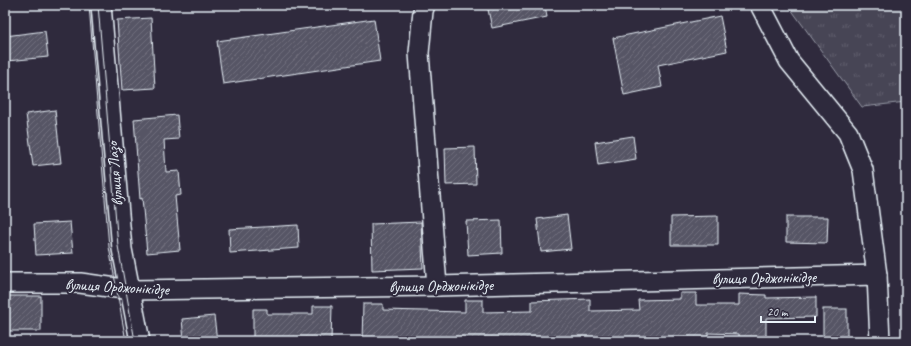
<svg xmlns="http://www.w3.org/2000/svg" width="911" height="346" font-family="Caveat,sans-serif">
<defs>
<pattern id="grass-tufts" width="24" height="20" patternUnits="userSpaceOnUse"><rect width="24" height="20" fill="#464455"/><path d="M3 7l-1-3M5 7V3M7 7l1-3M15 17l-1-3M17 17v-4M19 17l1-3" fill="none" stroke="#615f6e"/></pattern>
<pattern id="building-hatch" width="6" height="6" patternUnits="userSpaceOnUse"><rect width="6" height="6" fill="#575565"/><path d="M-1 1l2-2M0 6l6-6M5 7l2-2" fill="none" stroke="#6f6e7c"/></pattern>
</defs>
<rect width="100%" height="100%" fill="#2f2a3d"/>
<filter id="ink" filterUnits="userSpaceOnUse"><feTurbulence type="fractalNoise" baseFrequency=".025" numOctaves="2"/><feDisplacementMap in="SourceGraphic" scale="8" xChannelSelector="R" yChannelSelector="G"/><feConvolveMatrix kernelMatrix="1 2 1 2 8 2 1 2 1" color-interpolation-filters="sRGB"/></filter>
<g filter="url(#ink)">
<path fill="url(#grass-tufts)" stroke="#979aa6" d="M788,5h118v97l-44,5z"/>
<g fill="url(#building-hatch)" stroke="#e8f1f8">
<path d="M487,5h58l2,12 -55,11z"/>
<path d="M720,16l7,35 -69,14 4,22 -38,8 -11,-57z"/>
<path d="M151,18l4,70 -33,2 -5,-70z"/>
<path d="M374,19l6,42 -157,23 -6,-43z"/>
<path d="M45,31l3,26 -41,4 -2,-25z"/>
<path d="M55,110l6,53 -28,3 -7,-52z"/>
<path d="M177,115l2,24 -15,1 2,32 13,-1 2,24 -6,1 5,54 -33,3 -5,-55 -2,1 -6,-80z"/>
<path d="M633,136l3,23 -38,6 -3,-23z"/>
<path d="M475,147l1,37 -30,1 -1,-37z"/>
<path d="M567,215l4,34 -30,3 -4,-33z"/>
<path d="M718,216v29h-47v-28z"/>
<path d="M786,217h42l-1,26 -41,-1z"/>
<path d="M501,220l1,33 -34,2 -2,-34z"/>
<path d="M70,222l3,31 -37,2 -2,-31z"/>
<path d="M421,222l2,46 -51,2 -1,-46z"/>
<path d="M298,225l1,23 -69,5 -1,-24z"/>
<path d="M680,293h16v12h43v-11l27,1v3l50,-1v20l-50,1v23h-27v-7l-31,-1v8h-72l-1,-3h-37v3h-69v-2l-38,2h-129l1,-37h20v6l82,2v-12h18v12l49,-1v-10l58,-2v12l49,-1 -1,-10 42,-1z"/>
<rect x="5" y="296" width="36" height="35"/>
<path d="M313,306h19l-1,35h-78v-32h14v5h46z"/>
<rect x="823" y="309" width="24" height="31"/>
<path d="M214,316l3,25h-33l-2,-22z"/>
</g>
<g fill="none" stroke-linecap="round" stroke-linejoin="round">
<defs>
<g id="minor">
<path d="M101,5l21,244 18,92"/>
<path d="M425,5l-2,6 -4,42 18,233"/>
<path d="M760,5l29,56 59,72 15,37 14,105 3,66"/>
<path d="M5,283h75l51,7 306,-4 440,-11"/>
</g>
</defs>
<use href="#minor" stroke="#e8f1f8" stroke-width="22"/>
<use href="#minor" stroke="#2f2a3d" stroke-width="19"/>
<g stroke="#e8f1f8" stroke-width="1">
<path d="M89,5l20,242 17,94"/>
<path d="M98,5l20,241 17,95"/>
</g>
</g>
</g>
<g text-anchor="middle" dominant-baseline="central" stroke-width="4" stroke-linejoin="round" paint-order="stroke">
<g font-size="16" fill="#e8f1f8" stroke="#2f2a3d">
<text transform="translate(115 174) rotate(-95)">вулиця Лазо</text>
<text transform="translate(764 278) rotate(-1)">вулиця Орджонікідзе</text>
<text transform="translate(441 286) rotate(-1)">вулиця Орджонікідзе</text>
<text transform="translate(117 287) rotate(3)">вулиця Орджонікідзе</text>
</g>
</g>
<rect width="911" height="346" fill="none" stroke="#2f2a3d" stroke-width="20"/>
<rect x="10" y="10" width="891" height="326" fill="none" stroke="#e8f1f8" stroke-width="1.5" filter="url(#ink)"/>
<path d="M761 316v6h54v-6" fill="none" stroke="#e8f1f8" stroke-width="2"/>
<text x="767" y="316" font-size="12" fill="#e8f1f8" stroke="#2f2a3d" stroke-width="3" paint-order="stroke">20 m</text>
</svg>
